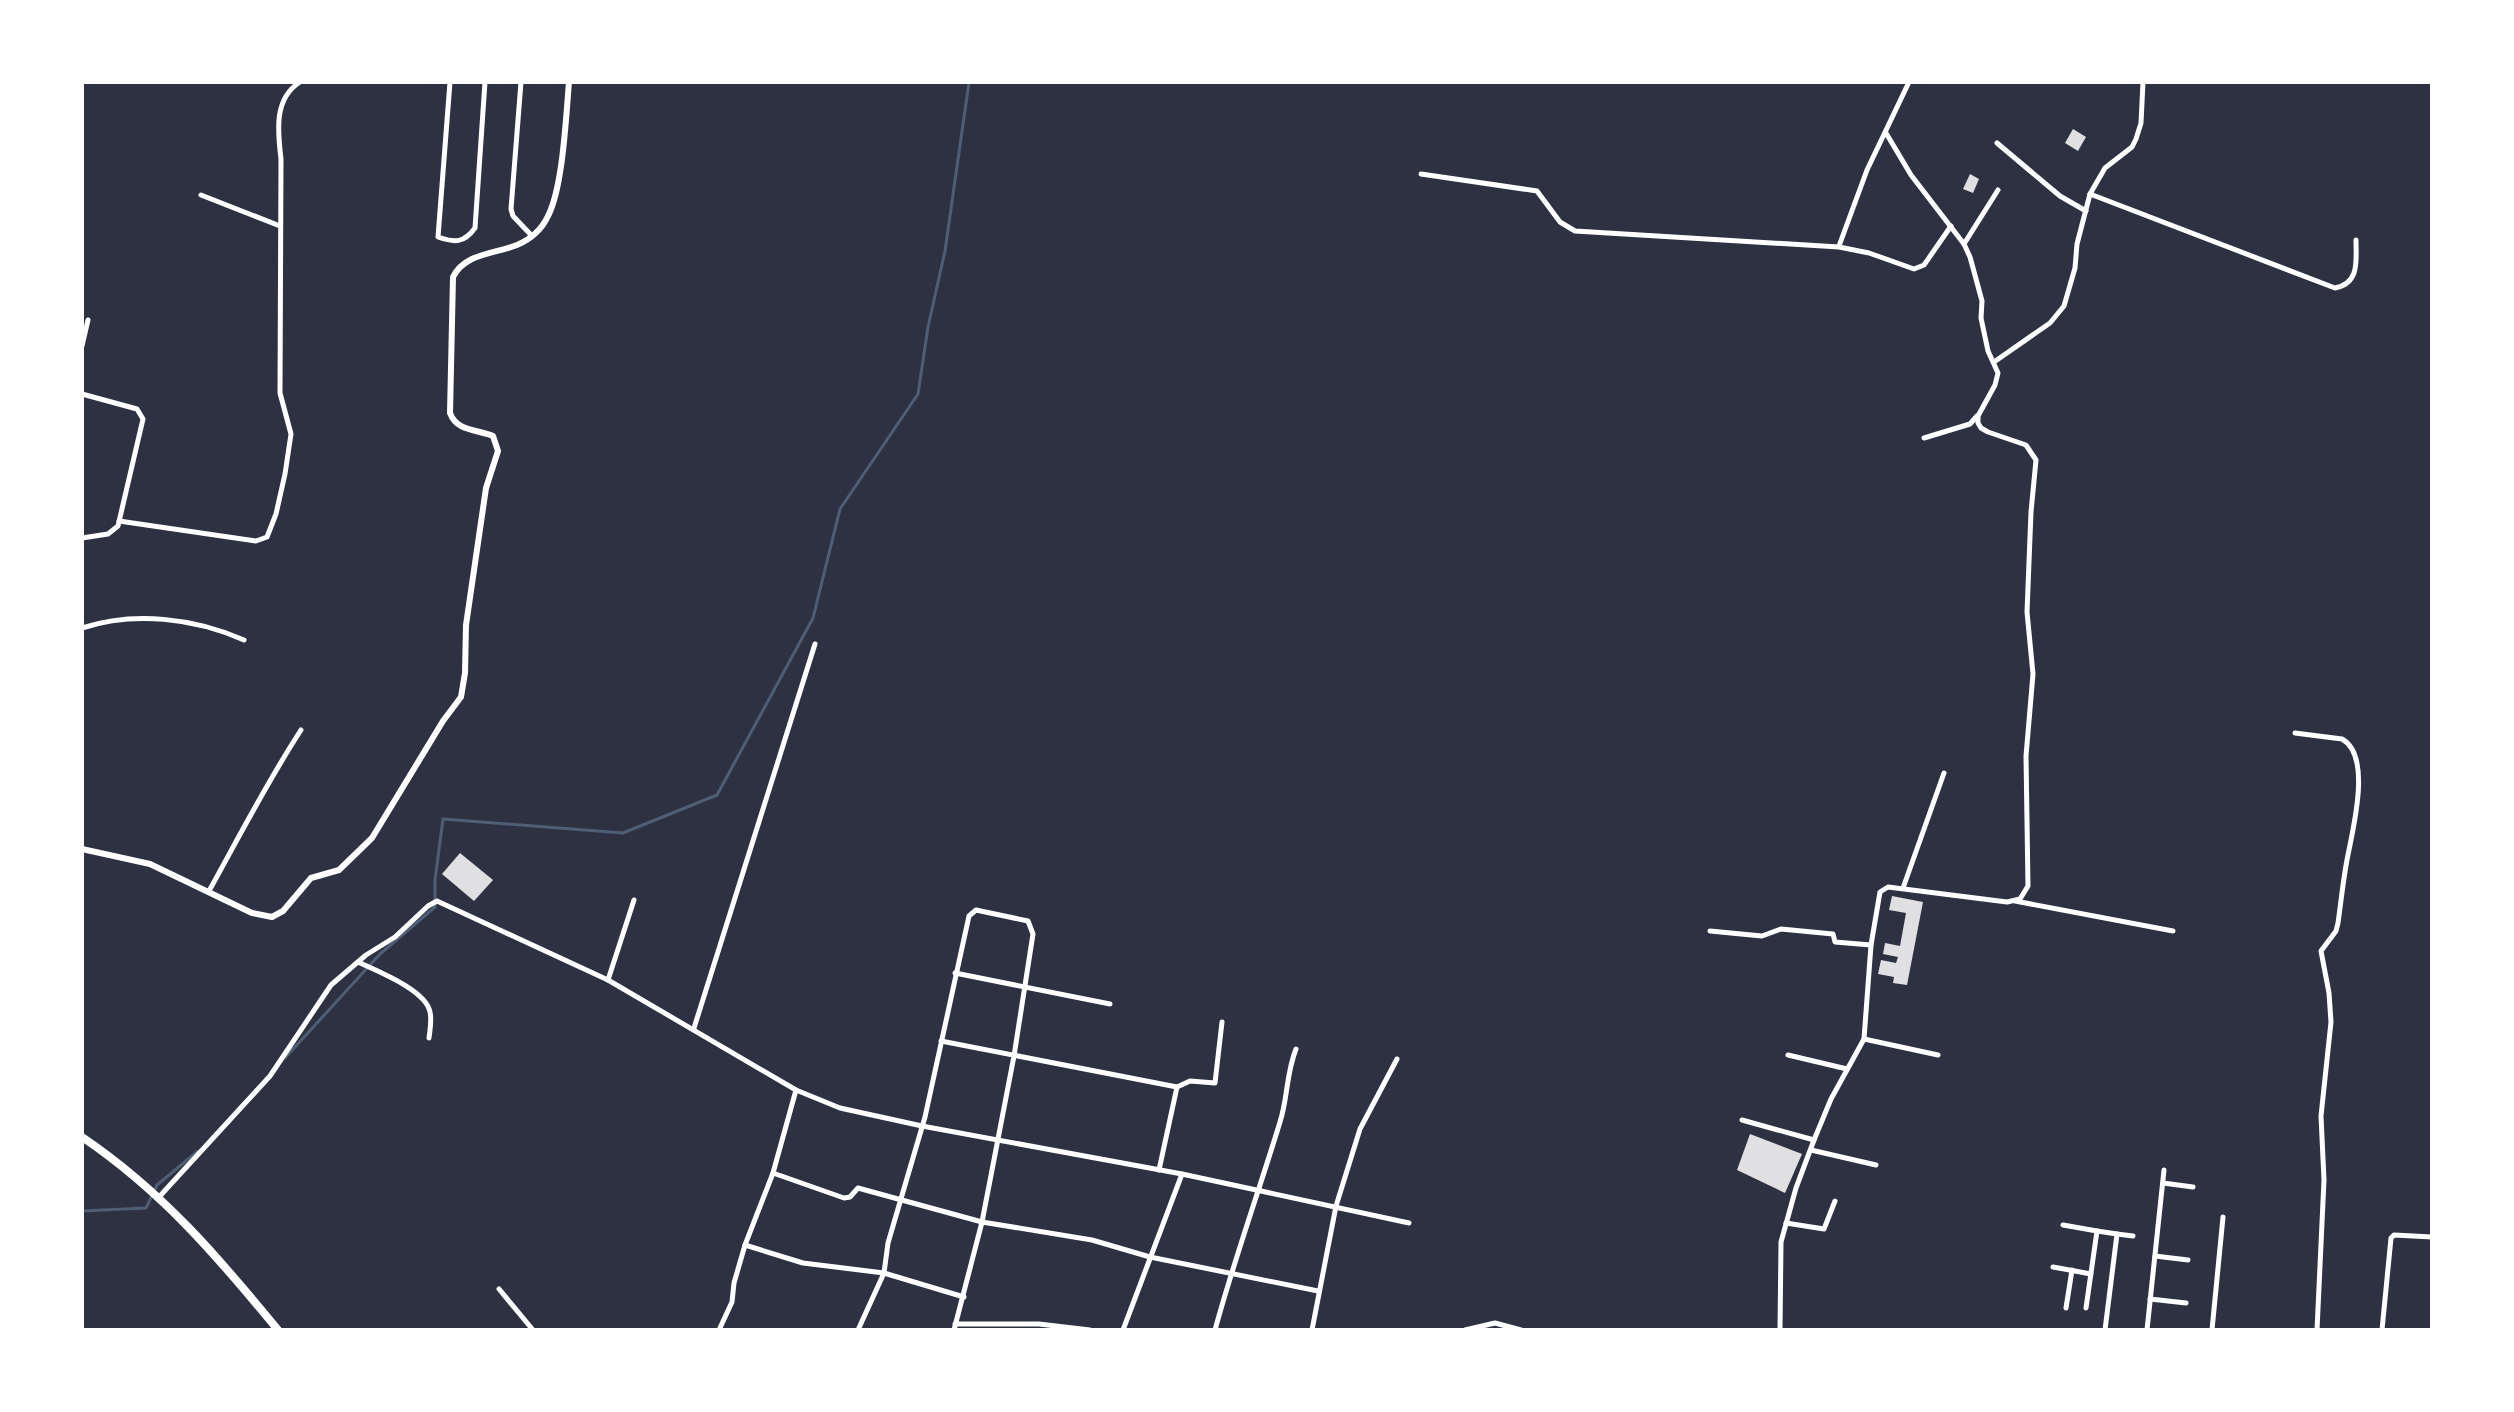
<svg xmlns="http://www.w3.org/2000/svg" width="2514" height="1412" font-family="'Fira Sans Condensed',sans-serif">
<rect width="100%" height="100%" fill="#2d3142"/>
<g fill="none" stroke-linecap="round" stroke-linejoin="round">
<g stroke="#4f5d75" stroke-width="3">
<path d="M285,1058l95,-104 55,-47v-27l8,-61 180,14 94,-38 96,-177 27,-109 78,-115 10,-67 17,-76 24,-169"/>
<path d="M82,1211l64,-3 11,-23 41,-34"/>
</g>
</g>
<g fill="#e0e0e3">
<path d="M2073,129l13,8 -8,14 -13,-8z"/>
<path d="M1970,174l9,5 -6,14 -10,-4z"/>
<path d="M460,853l33,27 -19,21 -32,-27z"/>
<path d="M1892,896l31,6 -16,83 -14,-2 1,-6 -16,-3 3,-14 15,3 2,-6 -15,-3 2,-11 15,3 6,-33 -17,-3z"/>
<path d="M1750,1134l52,20 -17,39 -48,-23z"/>
</g>
<g fill="none" stroke-linecap="round" stroke-linejoin="round">
<g stroke="#fff" stroke-width="5">
<path d="M450,82l-12,155c17,6 26,6 37,-9l10,-146"/>
<path d="M521,82l-10,127 2,7 19,20"/>
<path d="M1997,143l63,53 26,15"/>
<path d="M1421,174l116,17 23,31 15,9 264,16 30,6 45,16 10,-4 27,-39"/>
<path d="M2090,194l245,94c25,-5 21,-27 21,-48"/>
<path d="M201,195l79,31"/>
<path d="M1964,244l34,-54"/>
<path d="M1839,246l28,-76 42,-88"/>
<path d="M82,346l6,-26"/>
<path d="M1994,362l56,-39 14,-17 11,-38 2,-24 13,-50 15,-26 27,-21 4,-8 5,-16 2,-41"/>
<path d="M82,394l55,15 6,10 -25,107 -10,8 -26,4"/>
<path d="M1924,438l46,-14 7,-8"/>
<path d="M119,521l137,20 11,-4 9,-23 9,-40 6,-40 -11,-41 1,-234c-3,-26 -8,-60 19,-77"/>
<path d="M82,628c52,-17 112,-10 162,12"/>
<path d="M2295,733l47,6c31,17 10,93 5,121 -4,21 -6,42 -9,63l-2,8 -15,20 8,42 2,29 -10,94 3,64 -7,150"/>
<path d="M1903,888l41,-115"/>
<path d="M209,891c30,-54 58,-109 92,-161"/>
<path d="M2015,901l158,30"/>
<path d="M1710,931l52,5 19,-7 52,5 2,8 36,3"/>
<path d="M358,962c19,9 68,28 72,50 2,8 0,18 -1,26"/>
<path d="M955,973l155,31"/>
<path d="M608,980l26,-80"/>
<path d="M694,1028l121,-384"/>
<path d="M1864,1039l74,16"/>
<path d="M941,1041l236,46"/>
<path d="M1788,1055l59,14"/>
<path d="M1177,1087l13,-6 25,2 7,-61"/>
<path d="M1742,1120l72,20"/>
<path d="M1811,1150l65,15"/>
<path d="M1159,1170l18,-83"/>
<path d="M773,1173l71,25 6,-1 8,-9 124,34 110,18 58,17 168,34"/>
<path d="M2163,1183l30,4"/>
<path d="M159,1197l111,-121 61,-91 35,-30 29,-18 33,-31 9,-5 171,79 188,110 44,18 82,18 260,48 227,49"/>
<path d="M1786,1223l38,6 11,-28"/>
<path d="M2063,1225l34,6"/>
<path d="M2117,1234l16,2"/>
<path d="M745,1245l58,18 81,10 80,24"/>
<path d="M2155,1256l33,4"/>
<path d="M2053,1267l38,7"/>
<path d="M499,1289l34,41"/>
<path d="M2150,1299l36,4"/>
<path d="M2066,1308l6,-38"/>
<path d="M2086,1308l11,-77 20,3 -12,96"/>
<path d="M955,1324h84l51,6"/>
<path d="M719,1330l13,-28 2,-19 11,-38 28,-72 23,-83"/>
<path d="M858,1330l26,-57 4,-30 37,-126 44,-201 7,-6 52,11 5,13 -19,122 -32,166 -28,108"/>
<path d="M1123,1330l59,-156"/>
<path d="M1215,1330c19,-70 44,-139 65,-208 8,-25 6,-48 16,-73"/>
<path d="M1312,1330l24,-124 24,-77 37,-70"/>
<path d="M1465,1330l30,-7 26,7"/>
<path d="M1780,1330l1,-88 15,-54 18,-48 17,-41 33,-60 7,-94 9,-53 8,-5 119,15 13,-3 8,-13 -2,-130 7,-82 -6,-62 4,-100 5,-52 -10,-15 -38,-13 -7,-4 -3,-5v-7l17,-31 3,-12 -10,-22 -7,-33 1,-17 -12,-44 -6,-13 -53,-69 -25,-42"/>
<path d="M2147,1330l17,-160"/>
<path d="M2212,1330l11,-113"/>
<path d="M2382,1330l9,-92 3,-3 38,2"/>
</g>
<path stroke="#fff" stroke-width="6" d="M82,849l68,15 102,49 20,4 11,-6 28,-33 28,-8 33,-32 71,-117 18,-24 4,-24 1,-48 20,-137 12,-37 -5,-15c-16,-7 -36,-4 -43,-23l3,-136c12,-24 42,-23 64,-32 14,-6 25,-16 31,-29 15,-29 18,-100 21,-134"/>
<path stroke="#fff" stroke-width="8" d="M82,1137c80,54 136,120 196,193"/>
</g>
<rect width="2514" height="1412" fill="none" stroke="#ffffff" stroke-width="168"/>
</svg>
